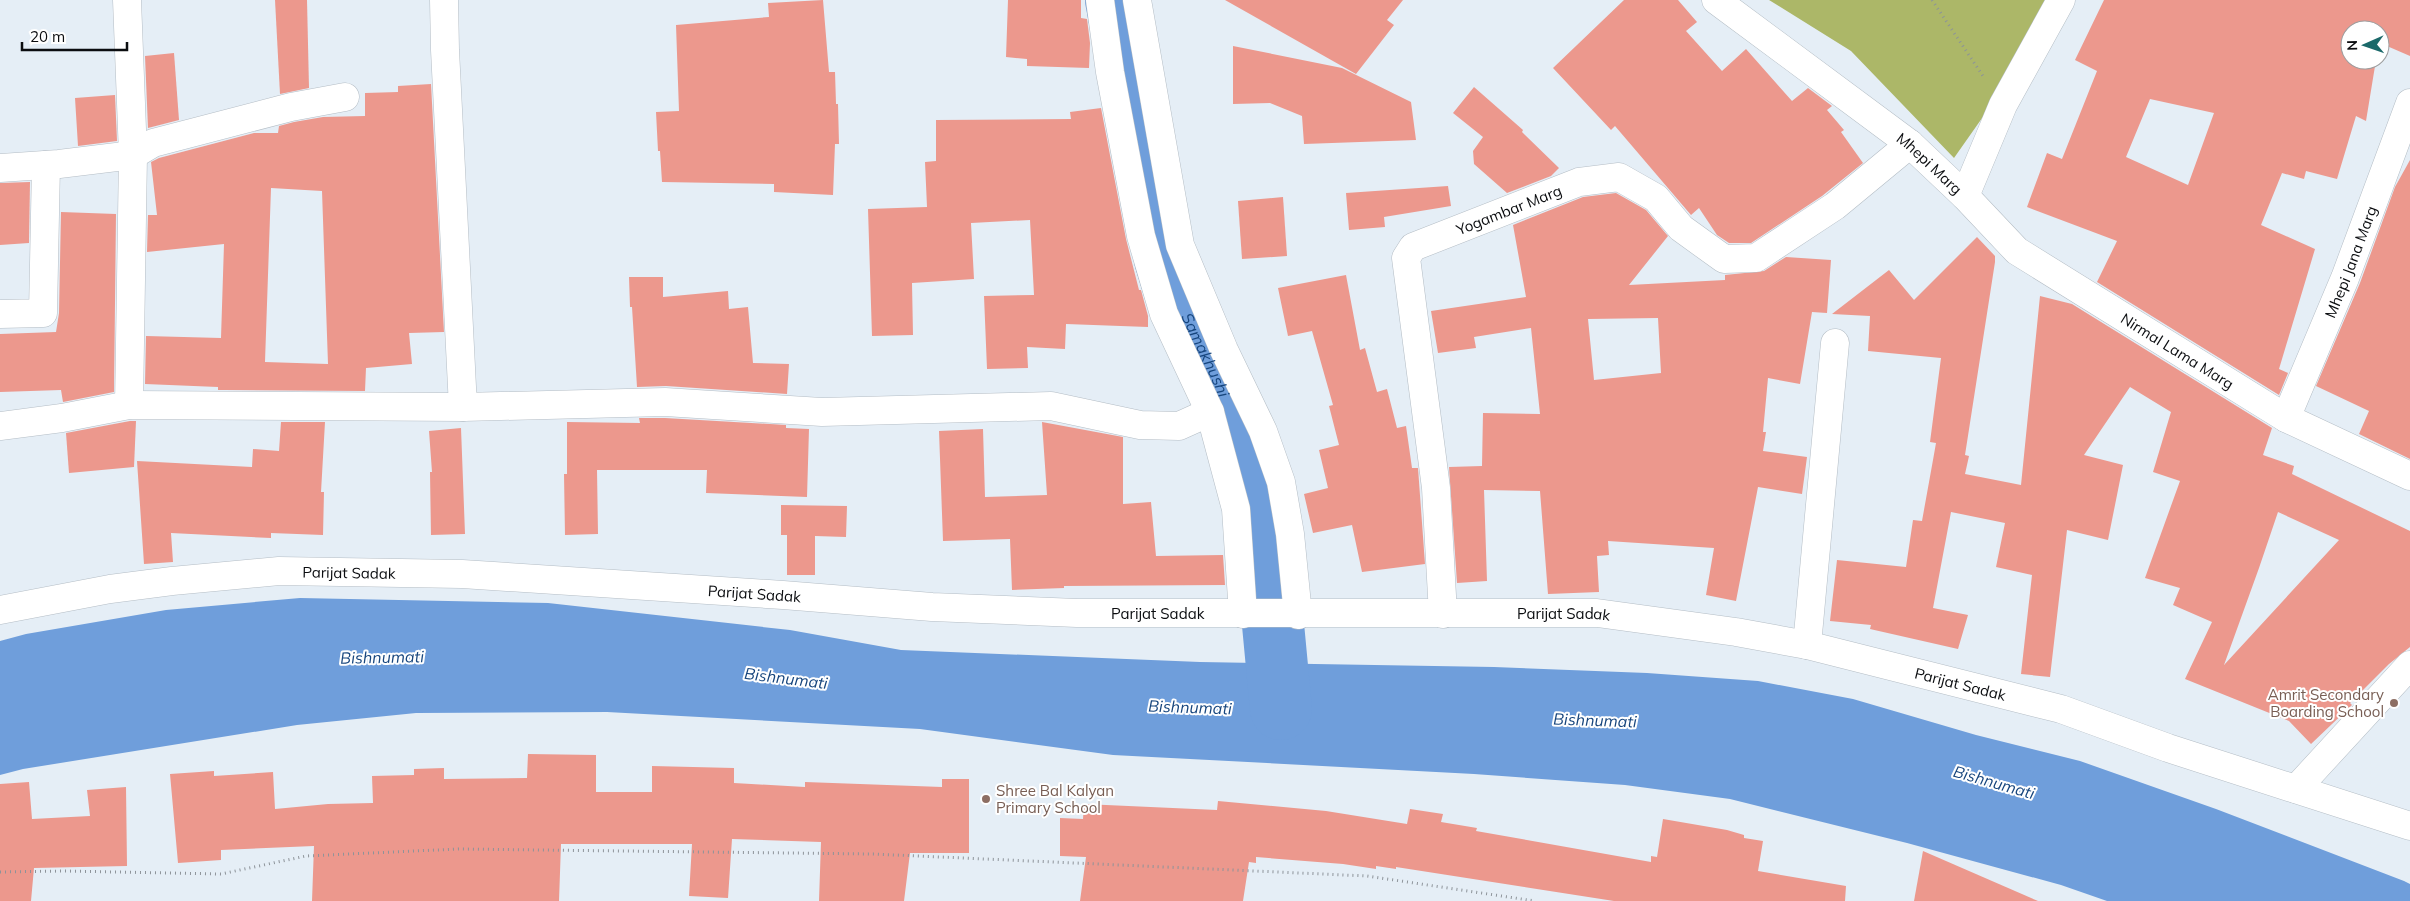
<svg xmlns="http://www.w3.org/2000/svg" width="2410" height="901" font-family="Mulish,sans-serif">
<rect width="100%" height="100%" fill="#e5eef6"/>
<path fill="#acb768" d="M1769,0h287l-50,84 -52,74 -103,-107z"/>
<path fill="#6f9edb" d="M300,598l248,5 242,27 111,20 299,12 294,5 153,6 111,8 95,18 123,36 104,26 136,48 188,72 6,3v17h-303l-46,-16 -154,-42 -177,-44 -105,-14 -151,-11 -361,-19 -193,-26 -313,-17 -191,1 -119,12 -274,44 -23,6v-134l26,-7 140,-24z"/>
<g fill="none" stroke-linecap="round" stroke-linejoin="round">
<path stroke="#6f9edb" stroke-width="62" id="s1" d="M1116,0l49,259 9,29 47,98 39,101 21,222"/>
</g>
<g fill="#ec988d" fill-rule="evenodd">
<path d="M275,0h32l2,88 -29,6z"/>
<path d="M823,0l6,72h6l1,32h2l1,40h-4l-2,51 -59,-3v-8l-112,-2 -2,-31h-2l-2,-39 23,-1 -3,-86 93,-8 -1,-14z"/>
<path d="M1008,0h73v18l6,1 3,24 -1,25 -62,-2v-7l-21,-2z"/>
<path d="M1225,0h178l-16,20 7,5 -38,49z"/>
<path d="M1624,0h54l19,22 -11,9 36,40 24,-22 46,52 16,-13 24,18 -5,4 17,20 -3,2 22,31 -41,33 -71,47h-22l-12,-8 -18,-27 -8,7 -76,-89 -4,4 -58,-62z"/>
<path d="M2104,0h306v56l-30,-13v-13h-30v30h26l-10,61 -10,-5 -19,63 -31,-8 -2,8 -22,-6 -21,52 54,24 -36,120 9,4 -9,22 -182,-113 20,-41 -90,-34 20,-54 15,6 35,-88 -22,-11zM2150,99l64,14 -26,72 -62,-28z"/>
<path d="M1233,46l109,22 69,34 5,38 -112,4 -2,-28 -32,-13 -37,1z"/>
<path d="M174,53l5,67 -31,8 -3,-72z"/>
<path d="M431,84l13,248 -35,1 3,31 -46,4 -1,23 -140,-1h-7v-3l-73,-3 1,-48 75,2 3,-94 -77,8 1,-37h9l-6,-53 8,-4 95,-25h24l1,-7 15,-4 29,-5 42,-1v-23l33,-1v-6zM271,188l51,3 6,173 -63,-2z"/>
<path d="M1474,87l49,43 -1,2 37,36 -8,8 -44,17 -33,-29 -1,-13 10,-14 -30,-24z"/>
<path d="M115,95l2,46 -39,5 -3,-48z"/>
<path d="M1101,108l25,131 13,51h2l7,26v11l-82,-3 -1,25 -38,-2 1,21 -41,1 -3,-73 50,-1 -4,-75 -59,3 3,56 -62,4 1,52 -41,1 -4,-127 59,-2 -2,-45 11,-1v-41l135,-1 -1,-7z"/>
<path d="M2410,160v299l-51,-25 10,-23 -53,-25 44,-103 35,-96z"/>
<path d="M30,182l-1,61 -29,2v-62z"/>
<path d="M1448,186l3,20 -67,11 1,10 -36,3 -3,-37z"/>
<path d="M1616,193l30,17 22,26 -39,49 96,-5v-5l39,-4 22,-14 45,3 -4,53 -15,-1 -12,72 -32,-6 -5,54h3l-3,19 44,6 -5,37 -44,-7 -22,114 -30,-6 8,-47 -106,-7 1,14 -12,1 2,36 -51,2 -8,-103 -56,-1 3,91 -30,2 -8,-116 33,-1 1,-53 57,1 -9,-86 -57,9 2,11 -38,5 -7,-42 95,-14 -13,-72 70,-28zM1658,318l3,55 -67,7 -6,-61z"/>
<path d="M1283,197l4,59 -45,3 -4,-58z"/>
<path d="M61,212l55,2 -2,178 -51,10 -2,-12 -61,2v-58l56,-2 3,-19z"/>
<path d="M1977,237l18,19v6l-30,193 4,1 -4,18 56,11 19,-189 32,8 200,124 -9,27 31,11 -2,8 118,57v116l-21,17 -39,39 2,2 -41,39 -22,-23 -104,-42 27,-57 -39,-17 7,-17 -35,-10 35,-97 -27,-9 18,-60 -41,-25 -46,68 39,10 -15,75 -41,-10 -17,147 -29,-3 11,-99 -36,-8 9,-44 -54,-11 -18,96 35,7 -10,34 -88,-20 1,-4 -41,-4 7,-61 69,7 7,-47 9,1 11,-61 3,-17 -6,-1 11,-84 -73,-7 2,-35 -38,-2 57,-44 25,30zM2278,512l61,28 -115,125 35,-97z"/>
<path d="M1346,275l14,75 5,-2 12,44 10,-3 10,39 9,-2 6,42h6l7,96 -63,8 -10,-47 -39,8 -9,-39 24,-6 -9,-38 20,-5 -10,-39 4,-1 -21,-74 -24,5 -10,-48z"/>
<path d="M629,277h34v20l65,-6 1,18 19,-2 5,56 36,1 -2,30 -121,-8 -29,1 -5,-80h-2z"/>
<path d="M639,418h26l121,7v3l23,1 -2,68 -101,-4 1,-23h-110l1,64 -33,1 -1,-61h3v-52l73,1z"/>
<path d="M130,421h6l-2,46 -65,6 -3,-40z"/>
<path d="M281,422h44l-4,70h3l-1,43 -52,-2v5l-100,-5 2,29 -29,2 -7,-103 115,6 1,-18 26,2z"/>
<path d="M1042,422l81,15v67l28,-2 5,54 67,-1 2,30 -161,1v2l-52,2 -2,-51 -67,2 -4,-110 44,-2 2,68 62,-2z"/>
<path d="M461,428l4,106 -34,1 -1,-63h2l-3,-41z"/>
<path d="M781,505l66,1 -1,31 -31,-1v39h-28v-40h-6z"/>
<path d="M528,754l68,1v37h56v-26l82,2v15l71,4v-5l137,5v-8h27v74h-59l-6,48h-85l2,-59 -89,-3 -4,59 -39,-2 3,-52h-131l-2,57h-247l2,-55 -93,4v10l-43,3 -8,-89 44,-3v5l59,-4 2,37 53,-5 45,-1 -1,-27 42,-1v-6l30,-1v11l83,-1z"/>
<path d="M29,782l3,37 58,-3 -3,-26 39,-3 1,79 -93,2 -3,33h-31v-117z"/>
<path d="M1218,801l108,10 81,13 3,-15 33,5 -2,8 36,6 -1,3 175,31v-6l6,1 6,-38 64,11 17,5v3l19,3 -5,30 88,15 -1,15h-231l-218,-34v2l-20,-3v3l-33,-5 -87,-7v6l-7,-1 -6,39h-163l6,-44 -26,-1v-38l23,1 1,-15 133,6z"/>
<path d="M1923,851l115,50h-124z"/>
</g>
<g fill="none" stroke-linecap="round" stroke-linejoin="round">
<defs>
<g id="minor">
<path d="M127,0l6,155 -4,250"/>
<path d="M444,0l1,50 18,357"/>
<path d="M1100,0l10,72 31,164 23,78 46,98 26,97 7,105"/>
<path d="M1137,0l43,245 44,105 39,81 18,51 9,52 8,81"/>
<path id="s2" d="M1716,0l194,144 55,52 52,55 269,167 124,58"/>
<path d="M0,168l59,-4 74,-9 20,-12 138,-36 54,-10"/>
<path d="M1965,196l38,-91 58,-105"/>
<path d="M0,314l43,-1 3,-148"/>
<path id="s3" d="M2286,418l59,-140 65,-175"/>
<path d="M0,426l62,-8 67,-13 334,2 202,-5 157,10 229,-6 89,19 39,1 31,-14"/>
<path id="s4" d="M0,610l110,-21 62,-8 107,-10 183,3 321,21 149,12 145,6h520l139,19 71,13 254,64 107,39 242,78"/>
<path id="s5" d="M1443,614l-7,-126 -30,-230 7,-11 166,-65 40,-5 37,21 25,30 43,31 32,-1 79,-52 75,-62"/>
<path d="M1807,645l28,-302"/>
<path d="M2296,789l114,-124"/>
</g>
</defs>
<use href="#minor" stroke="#b4bdc5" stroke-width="29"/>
<g stroke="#8d9399" stroke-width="3" stroke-dasharray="1 4" stroke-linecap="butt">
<path d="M1932,0l51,76"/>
<path d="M0,872l64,-1 157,3 85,-18 152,-7 415,5 494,22 168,25"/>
</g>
<use href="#minor" stroke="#fff" stroke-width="28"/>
</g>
<g fill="#8d6e63" stroke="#fff" stroke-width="2">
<circle cx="2394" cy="703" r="5"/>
<circle cx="986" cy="799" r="5"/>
</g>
<g text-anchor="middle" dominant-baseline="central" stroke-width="4" stroke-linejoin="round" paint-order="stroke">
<g font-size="15" fill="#0b0d10" stroke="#fff">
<text stroke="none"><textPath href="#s2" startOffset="269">Mhepi Marg</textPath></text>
<text stroke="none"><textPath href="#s5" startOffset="474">Yogambar Marg</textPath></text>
<text stroke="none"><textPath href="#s3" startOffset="169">Mhepi Jana Marg</textPath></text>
<text stroke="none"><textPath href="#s2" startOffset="582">Nirmal Lama Marg</textPath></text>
<text stroke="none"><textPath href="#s4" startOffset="352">Parijat Sadak</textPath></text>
<text stroke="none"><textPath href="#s4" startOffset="758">Parijat Sadak</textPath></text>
<text stroke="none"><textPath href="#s4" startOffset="1162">Parijat Sadak</textPath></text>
<text stroke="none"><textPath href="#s4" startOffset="1568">Parijat Sadak</textPath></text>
<text stroke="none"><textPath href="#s4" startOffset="1972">Parijat Sadak</textPath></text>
</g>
<g font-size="15" fill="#785e54" stroke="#fff" text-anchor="end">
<text x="2384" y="694">Amrit Secondary<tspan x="2384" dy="17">Boarding School</tspan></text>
<text x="996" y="790" text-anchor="start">Shree Bal Kalyan<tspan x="996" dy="17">Primary School</tspan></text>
</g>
<g font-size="16" font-style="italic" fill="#16457d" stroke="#fff">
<text stroke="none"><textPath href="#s1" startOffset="368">Samakhushi</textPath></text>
<text transform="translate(382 657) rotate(-1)">Bishnumati</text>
<text transform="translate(786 678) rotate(7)">Bishnumati</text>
<text transform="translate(1190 707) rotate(2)">Bishnumati</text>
<text transform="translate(1595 720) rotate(2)">Bishnumati</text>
<text transform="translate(1994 782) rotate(16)">Bishnumati</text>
</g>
</g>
<g transform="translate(2365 45) rotate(268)"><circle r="24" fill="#ffffff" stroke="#9d9e9f"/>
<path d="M0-4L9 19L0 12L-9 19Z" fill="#1b696a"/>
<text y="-8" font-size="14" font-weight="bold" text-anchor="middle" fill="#0b0d10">N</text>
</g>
<path d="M22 42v8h105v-8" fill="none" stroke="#0b0d10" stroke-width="2.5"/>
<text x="30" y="42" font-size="15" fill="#0b0d10" stroke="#ffffff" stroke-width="4" paint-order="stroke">20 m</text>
</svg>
